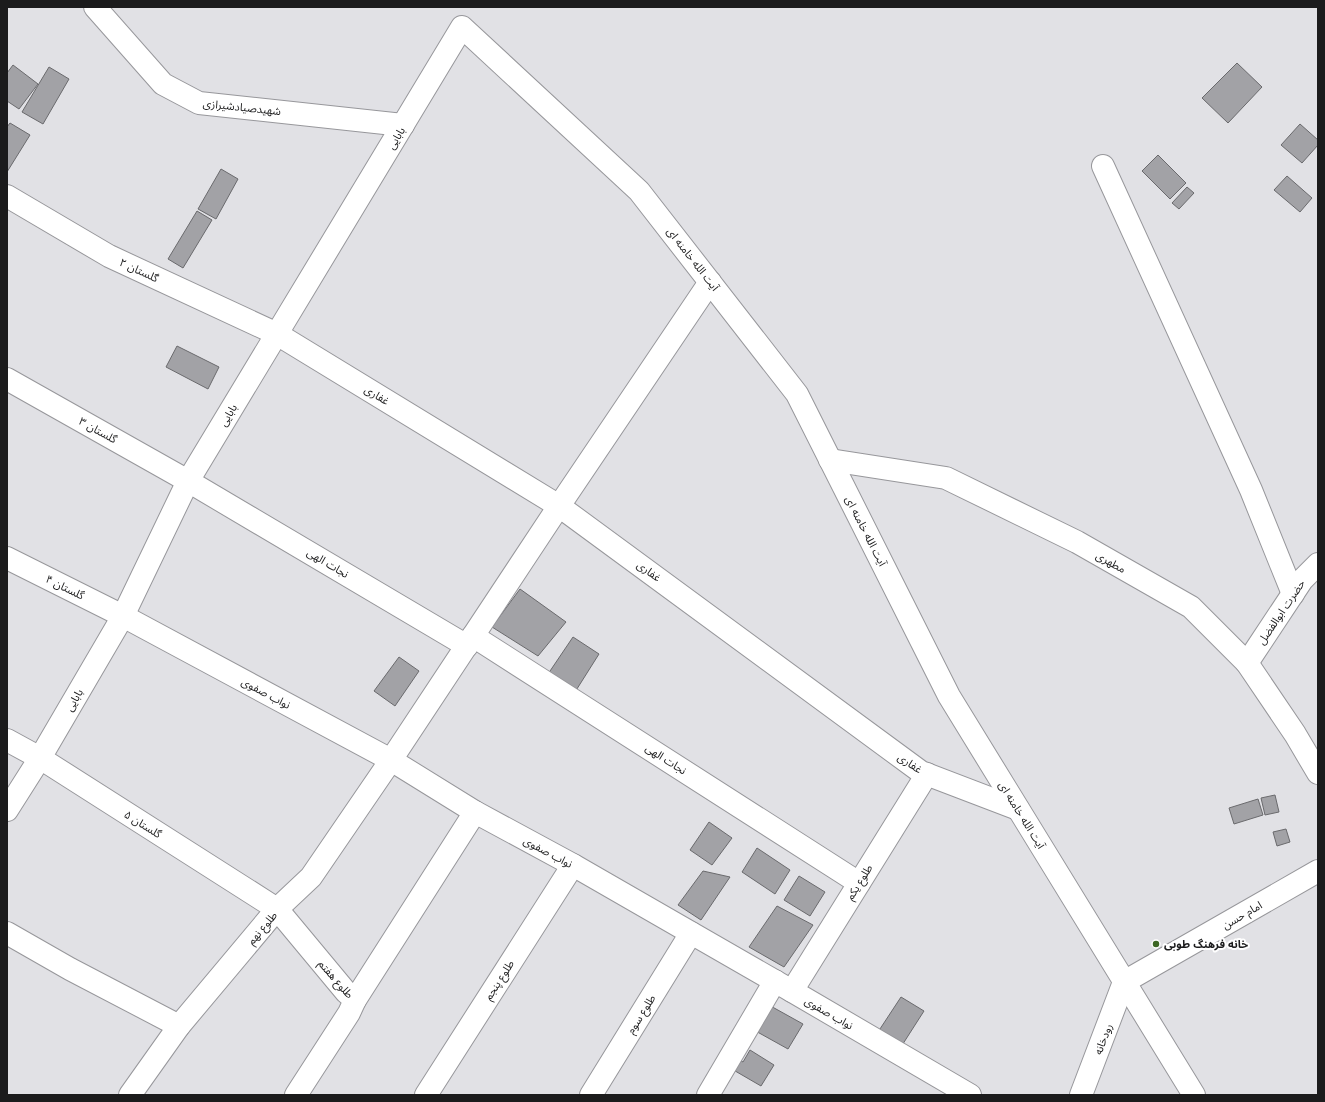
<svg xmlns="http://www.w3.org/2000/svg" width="1325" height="1102" font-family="Helvetica,'Noto Sans Arabic',sans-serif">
<rect width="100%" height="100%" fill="#e1e1e5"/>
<g fill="#a2a2a6" stroke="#6a6a6d">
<path d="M1237,63l25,24 -34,36 -26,-25z"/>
<path d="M13,65l25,19 -19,25 -12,-8v-28z"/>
<path d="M49,67l20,12 -26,45 -21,-12z"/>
<path d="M10,123l20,12 -23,37v-45z"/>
<path d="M1300,124l18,16v5l-16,18 -21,-18z"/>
<path d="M1158,155l28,28 -16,16 -28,-28z"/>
<path d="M221,169l17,10 -22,40 -18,-10z"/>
<path d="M1287,176l25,22 -12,14 -26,-22z"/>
<path d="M1187,187l7,6 -15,16 -7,-6z"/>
<path d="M197,211l15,9 -29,48 -15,-9z"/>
<path d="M177,346l42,21 -11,22 -42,-22z"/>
<path d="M520,589l46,33 -28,34 -46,-29z"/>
<path d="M573,637l26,17 -24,38 -27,-18z"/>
<path d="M399,657l20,14 -24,35 -21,-15z"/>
<path d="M1275,795l4,17 -14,3 -4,-17z"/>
<path d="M1258,799l5,16 -29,9 -5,-16z"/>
<path d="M709,822l23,16 -20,27 -22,-15z"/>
<path d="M1286,829l4,13 -13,4 -4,-14z"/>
<path d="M757,848l33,22 -15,24 -33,-22z"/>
<path d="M703,871l27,6 -29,43 -23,-15z"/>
<path d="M799,876l26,16 -15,24 -26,-16z"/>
<path d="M777,906l36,19 -29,42 -35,-20z"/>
<path d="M901,997l23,14 -25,39 -23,-15z"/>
<path d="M767,1004l36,20 -15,25 -36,-20z"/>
<path d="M750,1050l24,15 -13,21 -31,-18 6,-10 7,4z"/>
</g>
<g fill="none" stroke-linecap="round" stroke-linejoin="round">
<defs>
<g id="street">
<path d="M95,7l68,77 36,19 204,22"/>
<path d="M1103,166l148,324 42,104"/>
<path d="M7,196l102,60 168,78 282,172 362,266 97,37"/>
<path d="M7,379l181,102 279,165"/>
<path d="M830,460l116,18 131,64 114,65 56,56 48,71 23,39"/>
<path d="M7,558l116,58 268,144 84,52 98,53 219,126 178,104"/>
<path d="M473,636l386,247"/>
<path d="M1247,663l55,-83 16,-16"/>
<path d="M7,740l33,18 237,151 69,83 9,8 -6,13 -53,82"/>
<path d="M7,810l33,-52 83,-142 65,-135 274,-454 177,164 158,203 152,302 245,399"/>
<path d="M7,933l63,36 109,57"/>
<path d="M792,991l135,-217"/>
<path d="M355,1000l120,-188"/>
<path d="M130,1095l49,-69 98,-117 34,-32 80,-117 168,-254 151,-224"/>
<path d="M426,1095l147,-230"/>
<path d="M591,1095l100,-162"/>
<path d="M708,1095l67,-114"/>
<path d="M1081,1095l43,-113 194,-111"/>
</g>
</defs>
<use href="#street" stroke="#97979b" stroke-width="24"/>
<use href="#street" stroke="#fff" stroke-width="22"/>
</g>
<circle fill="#3c6623" stroke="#fff" stroke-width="1.5" cx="1156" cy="944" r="4"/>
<g text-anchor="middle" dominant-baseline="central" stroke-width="4" stroke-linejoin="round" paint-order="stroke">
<g font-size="11" fill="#1b1b1c" stroke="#fff">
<text transform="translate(242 107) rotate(6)">شهیدصیادشیرازی</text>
<text transform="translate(396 138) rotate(-59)">بابایی</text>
<text transform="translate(693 259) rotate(52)">آیت الله خامنه ای</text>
<text transform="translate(139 270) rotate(25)">گلستان ۲</text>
<text transform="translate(377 395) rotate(31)">غفاری</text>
<text transform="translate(228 415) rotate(-59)">بابایی</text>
<text transform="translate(98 430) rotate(29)">گلستان ۳</text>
<text transform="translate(866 531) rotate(63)">آیت الله خامنه ای</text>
<text transform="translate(1111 562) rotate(29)">مطهری</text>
<text transform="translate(328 563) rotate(31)">نجات الهی</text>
<text transform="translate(649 571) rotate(36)">غفاری</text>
<text transform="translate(65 587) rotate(26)">گلستان ۴</text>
<text transform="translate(1281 612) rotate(-56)">حضرت ابوالفضل</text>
<text transform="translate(266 693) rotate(28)">نواب صفوی</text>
<text transform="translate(74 700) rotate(-60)">بابایی</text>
<text transform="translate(666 759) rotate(33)">نجات الهی</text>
<text transform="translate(910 763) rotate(34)">غفاری</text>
<text transform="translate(1022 815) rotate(58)">آیت الله خامنه ای</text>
<text transform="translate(143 824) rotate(32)">گلستان ۵</text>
<text transform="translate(548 852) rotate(28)">نواب صفوی</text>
<text transform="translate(859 882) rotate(-58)">طلوع یکم</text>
<text transform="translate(1242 915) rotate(-30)">امام حسن</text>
<text transform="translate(262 928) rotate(-50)">طلوع نهم</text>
<text transform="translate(336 979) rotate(49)">طلوع هفتم</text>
<text transform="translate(499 980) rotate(-57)">طلوع پنجم</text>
<text transform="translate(829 1013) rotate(30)">نواب صفوی</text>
<text transform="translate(641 1014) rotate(-58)">طلوع سوم</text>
<text transform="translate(1103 1039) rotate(-69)">رودخانه</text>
</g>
<g font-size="11" font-weight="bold" fill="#1b1b1c" stroke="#fff" text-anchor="start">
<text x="1164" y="944">خانه فرهنگ طوبی</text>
</g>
</g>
<rect width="1325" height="1102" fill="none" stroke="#1b1b1c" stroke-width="16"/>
</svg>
